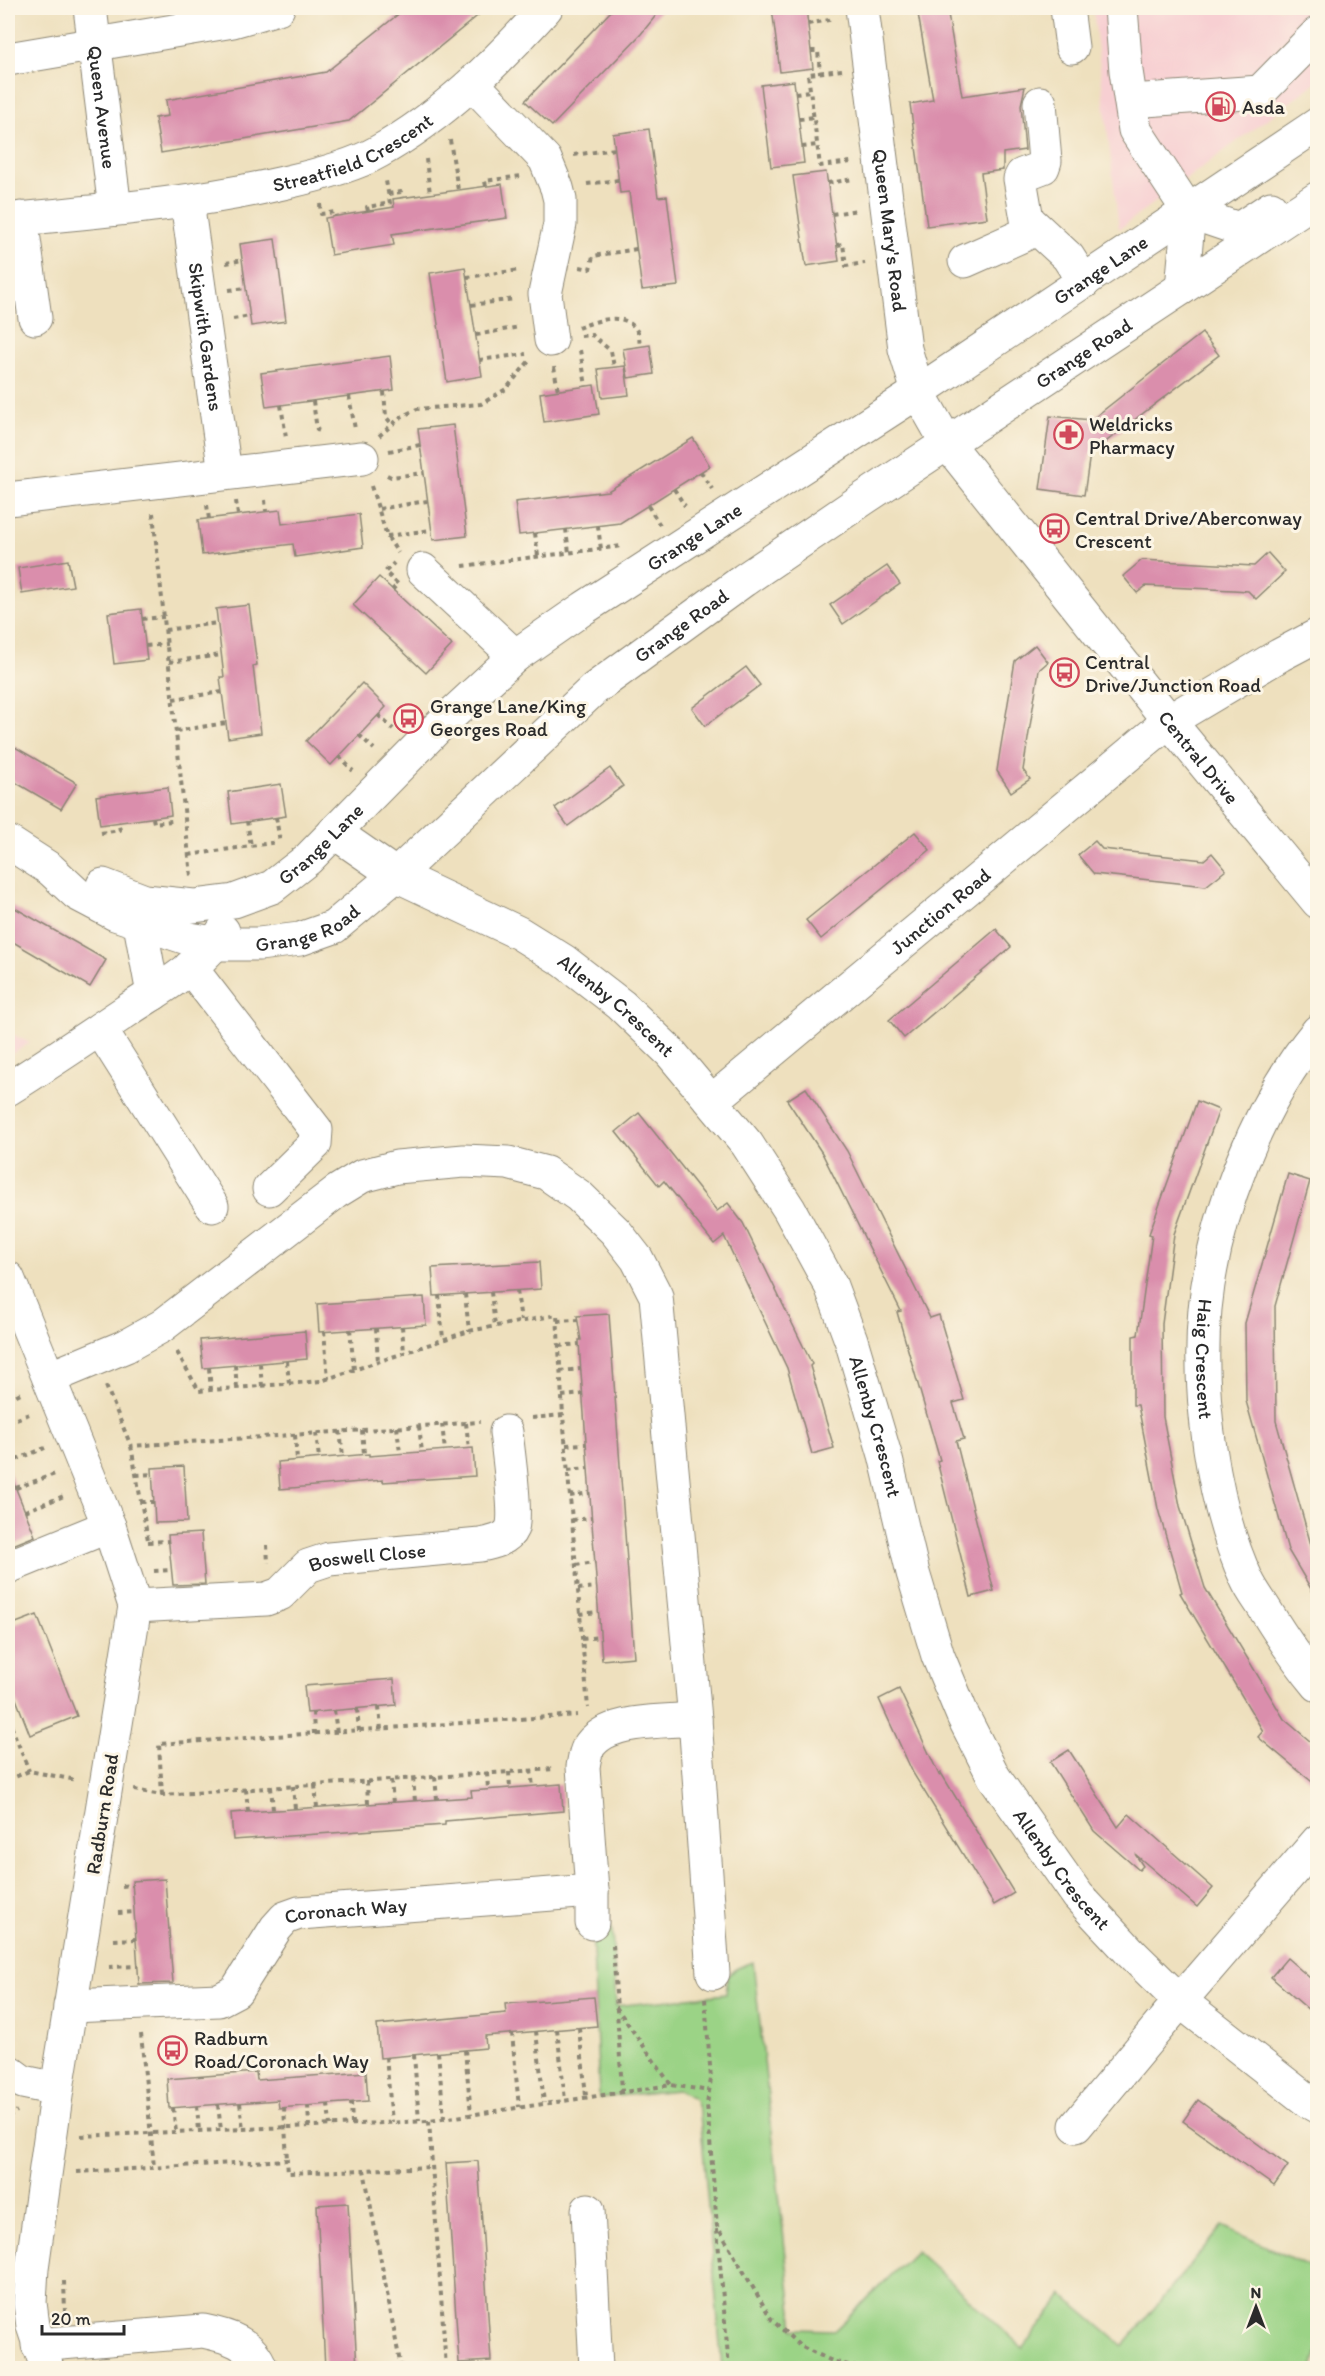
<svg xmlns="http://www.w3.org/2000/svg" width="1325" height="2376" font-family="Itim,sans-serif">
<rect width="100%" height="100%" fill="#fcf5e5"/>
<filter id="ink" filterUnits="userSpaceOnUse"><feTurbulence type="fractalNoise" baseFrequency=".0167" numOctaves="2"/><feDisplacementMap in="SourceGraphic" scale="12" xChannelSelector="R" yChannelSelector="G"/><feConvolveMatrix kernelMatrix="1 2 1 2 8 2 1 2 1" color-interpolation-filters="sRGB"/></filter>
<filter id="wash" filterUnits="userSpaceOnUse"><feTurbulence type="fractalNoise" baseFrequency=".008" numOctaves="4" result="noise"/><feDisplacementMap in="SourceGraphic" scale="24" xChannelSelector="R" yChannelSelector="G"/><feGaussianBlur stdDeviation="1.35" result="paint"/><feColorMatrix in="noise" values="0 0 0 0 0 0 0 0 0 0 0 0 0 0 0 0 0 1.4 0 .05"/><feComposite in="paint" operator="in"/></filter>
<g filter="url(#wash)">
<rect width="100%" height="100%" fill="#eee0be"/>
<g fill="#f7cfd2">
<path d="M1093,8h224v74l-198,147z"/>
<path d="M8,1032l22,11 -22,13z"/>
</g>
<path fill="#9bd386" stroke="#637f58" stroke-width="1.5" d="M592,1923l20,6 4,77 110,-12 2,-18 10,-8 15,-6 41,367 41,1 81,-79 107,97 40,-53 60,51 99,-120 95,44 1,80 -5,18h-591l-22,-254 -6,-16 -16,-8 -79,8z"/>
<g id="blocks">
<g fill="#da8eac">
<path d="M406,8h81l-138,113 -188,32 -6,-35 13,-2 -2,-16 160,-28z"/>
<path d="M614,8h48l-21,26 -89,92 -27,-25z"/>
<path d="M772,8h34l7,60 -33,4z"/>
<path d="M917,8h30l15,88 63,-9 -4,18 4,45 -22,3v17l-22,3 6,45 -60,8 -17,-122 23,-4z"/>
<path d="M794,81l10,82 -33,4 -10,-82z"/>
<path d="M649,129l9,68 9,-1 11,90 -36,4 -13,-98 -9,1 -7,-59z"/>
<path d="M826,172l13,89 -33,5 -13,-90z"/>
<path d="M502,184l5,34 -115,16 2,11 -63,10 -6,-37 69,-11 -1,-8z"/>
<path d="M275,239l11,82 -35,5 -11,-82z"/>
<path d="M465,267l17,109 -35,6 -17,-109z"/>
<path d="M1202,333l17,22 -129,99 -6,41 -44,-6 10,-73 41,4z"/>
<path d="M650,345l4,29 -26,4 -5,-29z"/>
<path d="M390,356l4,34 -128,17 -5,-34z"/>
<path d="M625,366l4,29 -27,3 -4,-29z"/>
<path d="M594,385l5,29 -55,8 -4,-29z"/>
<path d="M453,425l14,111 -34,4 -15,-111z"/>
<path d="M693,438l17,28 -90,57 -101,12 -4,-33 93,-11z"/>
<path d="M280,510l2,14 77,-10 4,33 -68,10 -2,-13 -91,11 -4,-35z"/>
<path d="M1268,553l17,19 -29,27 -8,-8 -15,-1 -87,-4 -9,7 -14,-17 19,-16 112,6z"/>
<path d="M68,560l5,26 -51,8 -4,-26z"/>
<path d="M887,566l13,18 -57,40 -13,-19z"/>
<path d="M379,577l73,68 -26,28 -73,-68z"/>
<path d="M249,605l8,60 -4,1 8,67 -33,5 -8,-61h4l-8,-68z"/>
<path d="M141,609l6,51 -33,4 -6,-51z"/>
<path d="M1035,645l13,17 -9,8 -16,100 7,9 -19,13 -14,-21 3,-20 15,-90z"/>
<path d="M746,667l14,18 -55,41 -13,-18z"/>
<path d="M362,683l24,24 -55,58 -25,-24z"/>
<path d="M8,743l69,40 -16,26 -53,-31z"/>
<path d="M610,768l13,18 -55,40 -13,-18z"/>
<path d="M281,784l5,32 -54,8 -4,-32z"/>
<path d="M168,787l3,28 -71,10 -4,-29z"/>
<path d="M915,832l15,18 -109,89 -15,-19z"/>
<path d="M1095,841l7,8 102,11 8,-7 14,17 -20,16 -112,-12 -16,-19z"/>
<path d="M8,904l98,56 -16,27 -82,-48z"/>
<path d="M996,929l15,18 -107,91 -15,-18z"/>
<path d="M806,1088l41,63 83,167 9,-3 25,85 -11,3 11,36 -8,2 38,150 -23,6 -34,-136 3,-1 -43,-148 4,-1 -79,-158 -35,-53z"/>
<path d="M1197,1101l22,9 -45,124 -12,90 1,93 17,89 25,82 79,131 33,28v39l-59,-49 5,-6 -83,-138 2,-1 -24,-83 -20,-104h-5v-69l5,-1 14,-100 -3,-1z"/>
<path d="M639,1113l78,98 11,-8 15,20 69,141 -2,2 24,82 -22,6 -25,-86 -63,-132 -10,8 -50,-63 -5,5 -43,-54z"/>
<path d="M1288,1174l22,7 -35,125 1,115 41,145v33l-29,-49 -42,-149 -1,-78z"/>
<path d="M539,1262l2,27 -107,7 -2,-28z"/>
<path d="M424,1297l2,28 -107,7 -2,-28z"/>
<path d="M609,1314l25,343 -32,3 -22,-301 -1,-19h2l-4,-24z"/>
<path d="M305,1331l2,28 -104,9 -3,-28z"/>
<path d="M473,1448l2,28 -92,6v-2l-103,9 -2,-27 91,-8v2z"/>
<path d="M184,1466l3,56 -32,1 -3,-55z"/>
<path d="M8,1469l27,67 -27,11z"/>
<path d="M201,1533l4,51 -32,1 -5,-50z"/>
<path d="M37,1615l40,101 -47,19 -14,-36 -3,2 -5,-15v-60z"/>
<path d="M394,1679l2,26 -89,8 -3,-27z"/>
<path d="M899,1689l40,86 2,-2 73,120 -20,12 -81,-132 -34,-74z"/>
<path d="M1069,1750l49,77 11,-13 84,74 -16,19 -62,-53 8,12 -4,4 -45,-39 -44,-69z"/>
<path d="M561,1784l2,27 -118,10v4l-212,15 -2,-27 241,-16 -1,-6z"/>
<path d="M165,1879l8,104 -34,1 -7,-103z"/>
<path d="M1287,1958l30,26v33l-46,-40z"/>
<path d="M594,1997l3,29 -112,10 1,12 -106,10 -3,-33 129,-12 -1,-9z"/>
<path d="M256,2072l1,8 109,-8 2,29 -89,7 -1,-8 -109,8 -2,-29z"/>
<path d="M1198,2100l90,66 -14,20 -91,-65z"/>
<path d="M478,2161l13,200 -32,2 -13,-200z"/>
<path d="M348,2203l9,165h-32l-8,-163z"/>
</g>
</g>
</g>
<g filter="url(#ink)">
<use href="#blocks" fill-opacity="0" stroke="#8c8674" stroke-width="1.5"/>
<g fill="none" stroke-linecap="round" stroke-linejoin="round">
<defs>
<g id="minor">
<path id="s1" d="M90,8l25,201"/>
<path id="s2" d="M862,8l43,341 13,43 29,51 222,278 149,181"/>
<path d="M1067,8l5,39"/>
<path d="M1121,8l5,63 9,59 54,82"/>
<path d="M8,59l225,-38 45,-13"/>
<path d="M473,84l72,75 12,29 3,12v24l-15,70 6,46"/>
<path d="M1131,101l129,-9 58,-59"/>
<path d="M1040,103l5,58 -2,6 -21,8 -2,4 7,40 41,38 16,25"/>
<path id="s3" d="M187,202l38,271"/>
<path d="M1189,212l50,17 32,-21"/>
<path d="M21,218l14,100"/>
<path id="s4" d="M8,220c92,-9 184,-16 275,-37 27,-6 71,-17 95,-31 65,-36 119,-90 168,-144"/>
<path d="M965,261l72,-32"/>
<path d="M1182,288l7,-76"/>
<path d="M8,499l354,-41"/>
<path d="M423,570l92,86"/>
<path id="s5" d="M334,832l62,43 123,58 45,28 57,44 49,47 77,92 42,65 42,77 20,54 34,115 28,118 25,83 25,60 31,61 84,119 54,58 48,47 129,101 9,5"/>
<path id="s6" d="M8,842l42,27 27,25 38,20 75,25 30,5h39l41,-5 34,-12 62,-52 198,-186 150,-109 119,-81 455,-301"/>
<path id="s7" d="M103,885l42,16 49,5 40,-5 38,-14 36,-28 128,-130 79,-73 69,-48 334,-216 400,-268"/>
<path d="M143,908l-3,16 13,70"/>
<path d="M190,967l126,163 -1,14 -46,45"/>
<path d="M100,1029l112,177"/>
<path id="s8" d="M1318,1031c-60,72 -104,185 -113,278 -8,82 7,197 42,271 5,11 13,21 19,31 16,26 32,50 52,74"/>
<path d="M8,1089c40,-25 80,-52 120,-79 33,-22 75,-44 95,-79"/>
<path id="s9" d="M712,1101l457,-380 111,-66 38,-20"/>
<path d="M8,1278l101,248 26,80 -78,483 -25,179 -2,35 3,23 14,42"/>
<path d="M49,1378l77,-32 36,-20 174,-134 26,-16 35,-9 67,-6 44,2 38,10 33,23 37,36 21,27 19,37 39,423 18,254"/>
<path d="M8,1567l101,-41"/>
<path id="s10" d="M135,1606l131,-7 14,-5 28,-28 21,-7 151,-14c11,-2 27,-5 32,-17 5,-14 -4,-78 -6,-96"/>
<path d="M592,1923v-32l-9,-124c1,-6 2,-14 5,-19 17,-30 76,-26 107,-29"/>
<path id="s11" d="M70,2006l149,-6 17,-9 40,-63 9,-10 14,-5 293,-22"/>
<path d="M8,2071l15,11 34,7"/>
<path d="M1076,2126l104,-125 138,-160"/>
<path d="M588,2210l8,158"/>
<path d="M38,2345l165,-14c25,5 49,12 58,37"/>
</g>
</defs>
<use href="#minor" stroke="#8c8674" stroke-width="35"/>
<g stroke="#8c8674" stroke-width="4" stroke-dasharray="4.5 4.5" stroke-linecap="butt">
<path d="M808,24l26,-5"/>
<path d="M811,51h7l2,22"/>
<path d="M842,70l-34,4 12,92 31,-4"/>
<path d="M795,93l15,-2"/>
<path d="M799,119l15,-2"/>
<path d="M450,140l8,50"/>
<path d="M802,147l15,-2"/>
<path d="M574,155l41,-6"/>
<path d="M426,159l4,35"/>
<path d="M828,183l26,-4"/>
<path d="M587,184l32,-4"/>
<path d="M486,186l-1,-5 36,-5"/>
<path d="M388,194l13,-2 1,6"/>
<path d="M320,204l1,10 14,-2 1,4"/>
<path d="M368,211l-1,-4 23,-4 -4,-22"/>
<path d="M832,214l26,-4"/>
<path d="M837,245l6,-1 3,22 19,-3"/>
<path d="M226,263l17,-3"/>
<path d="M580,267l10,2 3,-13 44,-7"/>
<path d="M467,277l53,-7"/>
<path d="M229,290l17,-2"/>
<path d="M471,305l44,-6"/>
<path d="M233,319l17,-3"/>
<path d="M578,328c17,-7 47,-18 59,3 3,4 2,11 3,15"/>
<path d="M476,335l43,-8"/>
<path d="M581,336l11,-1 19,16 3,16"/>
<path d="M580,350l6,36"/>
<path d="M479,360l47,-6"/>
<path d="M554,367l4,24"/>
<path d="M384,392l2,25 6,7"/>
<path d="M349,396l6,33"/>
<path d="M313,401l4,29 3,1"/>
<path d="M281,405l5,32"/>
<path d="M379,436l22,-19 16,-8 64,-5 25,-15 24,-29"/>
<path d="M389,451l31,-6"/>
<path d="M701,472l11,17"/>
<path d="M387,475l4,2 33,-4"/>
<path d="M371,486l16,50 11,17"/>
<path d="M674,489l11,17"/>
<path d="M265,500l1,11"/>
<path d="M236,501l2,14"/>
<path d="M207,505l2,14"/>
<path d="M648,506l12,19"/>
<path d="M379,509l48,-8"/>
<path d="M153,513l38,363"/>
<path d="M598,526l3,23"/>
<path d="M566,529l3,24"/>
<path d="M535,533l3,23"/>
<path d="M387,536l44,-6"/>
<path d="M463,566l159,-20"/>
<path d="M392,590l6,-6 -13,-12 9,-9"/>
<path d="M142,619l22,-2"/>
<path d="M165,630l52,-7"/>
<path d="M146,646l21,-2"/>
<path d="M169,662l52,-7"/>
<path d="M173,699l49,-7"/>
<path d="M378,715l15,14"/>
<path d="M176,731l50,-8"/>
<path d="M359,735l15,14"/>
<path d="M339,756l14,15"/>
<path d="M276,817l4,25"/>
<path d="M153,818l1,5 18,-2"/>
<path d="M247,821l4,25"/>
<path d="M101,833l19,-3 -2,-8"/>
<path d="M189,855l89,-13"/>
<path d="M517,1291l4,30"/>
<path d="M491,1292l4,34"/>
<path d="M465,1294l4,37"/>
<path d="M439,1295l4,44"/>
<path d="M557,1321l21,-1"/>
<path d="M402,1326l2,27"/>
<path d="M376,1328l2,34"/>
<path d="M350,1329l4,41"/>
<path d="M324,1331l4,48"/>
<path d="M559,1346l20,-2"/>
<path d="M177,1352l22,39 122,-10 148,-50 88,-16 6,100"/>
<path d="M287,1361l2,23"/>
<path d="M260,1364l2,22"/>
<path d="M235,1365l2,23"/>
<path d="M209,1368l2,22"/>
<path d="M560,1371l21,-2"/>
<path d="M106,1386l25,60 349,-24"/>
<path d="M562,1396l21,-2"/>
<path d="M8,1399l15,-7"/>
<path d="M532,1418l31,-3 25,293"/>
<path d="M8,1422l24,-9"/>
<path d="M466,1423l3,26"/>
<path d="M442,1424l3,27"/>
<path d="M419,1426l3,26"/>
<path d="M397,1427l3,26"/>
<path d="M362,1430l2,24"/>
<path d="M340,1431l3,25"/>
<path d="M316,1433l3,25"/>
<path d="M295,1435l2,25"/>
<path d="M566,1445l20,-1"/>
<path d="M131,1446l17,94"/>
<path d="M8,1463l37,-15"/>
<path d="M568,1470l20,-2"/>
<path d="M136,1475l16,-1"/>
<path d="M16,1488l39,-14"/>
<path d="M570,1496l20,-3"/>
<path d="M141,1502h13"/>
<path d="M25,1511l39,-15"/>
<path d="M572,1520l20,-2"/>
<path d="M148,1542l21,-1"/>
<path d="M267,1545l1,18"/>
<path d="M576,1565l19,-3"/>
<path d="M154,1571l17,-1"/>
<path d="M578,1589l19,-2"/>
<path d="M580,1614l19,-2"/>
<path d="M582,1639l18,-2"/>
<path d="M8,1696l3,-1"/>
<path d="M379,1707l2,23"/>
<path d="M357,1709l2,22"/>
<path d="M334,1710l3,23"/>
<path d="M313,1712l1,22"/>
<path d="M8,1718l21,53"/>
<path d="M531,1770l2,17"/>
<path d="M509,1772l1,16"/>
<path d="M487,1773l1,17"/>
<path d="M435,1777l2,22"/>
<path d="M413,1778l2,23"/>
<path d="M8,1780l21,-9 47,9"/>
<path d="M391,1780l2,23"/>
<path d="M367,1781l1,23"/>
<path d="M315,1785l2,22"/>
<path d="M293,1786l2,23"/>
<path d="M271,1787l2,23"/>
<path d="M246,1789l2,23"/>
<path d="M134,1790l28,5 392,-26"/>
<path d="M162,1795l-3,-51 418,-29"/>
<path d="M122,1886l10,-1"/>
<path d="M118,1913l16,-1"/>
<path d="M114,1940l22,-1"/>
<path d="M613,1945l9,146"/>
<path d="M109,1967l29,-1"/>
<path d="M705,1999l6,80 -4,25 10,122 55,94 28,26 32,15 28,7"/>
<path d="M616,2007l55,78"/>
<path d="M579,2028l7,68"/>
<path d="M557,2029l8,71"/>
<path d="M536,2031l8,72"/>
<path d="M512,2033l7,74"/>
<path d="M141,2034l13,133"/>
<path d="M465,2050l6,64"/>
<path d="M438,2052l6,66"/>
<path d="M414,2055l5,66"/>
<path d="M386,2057l6,65"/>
<path d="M351,2102l1,22"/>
<path d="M240,2103l3,26"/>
<path d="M328,2104l2,21"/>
<path d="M218,2105l3,25"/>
<path d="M308,2105l1,21"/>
<path d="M197,2106l2,25"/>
<path d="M284,2107l3,53"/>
<path d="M173,2108l3,24"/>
<path d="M8,2116l9,-5"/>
<path d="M429,2121l17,247"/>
<path d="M81,2136l348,-15 242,-36 39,6"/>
<path d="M77,2172l210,-12 1,13 76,-3"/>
<path d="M717,2229l12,139"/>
<path d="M64,2281l1,31"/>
<path d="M401,2368l-37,-198 68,-3"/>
</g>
<use href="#minor" stroke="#fff" stroke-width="33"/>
</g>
</g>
<defs>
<symbol id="fuel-ring" viewBox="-11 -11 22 22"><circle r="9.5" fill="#fcf5e5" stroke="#d1495b" stroke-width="1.5"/><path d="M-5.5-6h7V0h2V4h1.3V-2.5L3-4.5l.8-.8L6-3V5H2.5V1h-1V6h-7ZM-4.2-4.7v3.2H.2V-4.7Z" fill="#d1495b"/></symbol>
<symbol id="pharmacy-ring" viewBox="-11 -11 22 22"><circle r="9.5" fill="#fcf5e5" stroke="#d1495b" stroke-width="1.5"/><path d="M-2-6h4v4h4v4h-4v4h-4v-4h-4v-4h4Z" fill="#d1495b"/></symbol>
<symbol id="bus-ring" viewBox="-11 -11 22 22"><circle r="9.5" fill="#fcf5e5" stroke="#d1495b" stroke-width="1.5"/><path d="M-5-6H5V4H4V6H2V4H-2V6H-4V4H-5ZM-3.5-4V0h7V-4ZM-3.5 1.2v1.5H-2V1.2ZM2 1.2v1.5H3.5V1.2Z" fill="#d1495b"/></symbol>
</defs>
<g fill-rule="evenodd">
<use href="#fuel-ring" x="1204" y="90" width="33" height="33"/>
<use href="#pharmacy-ring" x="1052" y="418" width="33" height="33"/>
<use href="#bus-ring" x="1038" y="512" width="33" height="33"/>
<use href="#bus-ring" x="1048" y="656" width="33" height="33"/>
<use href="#bus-ring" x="392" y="702" width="33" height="33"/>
<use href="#bus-ring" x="156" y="2034" width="33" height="33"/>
</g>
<g text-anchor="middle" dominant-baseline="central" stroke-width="6" stroke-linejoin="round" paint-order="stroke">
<g font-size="20" fill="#2b2b2b" stroke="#fcf5e5" text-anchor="start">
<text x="1242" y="107">Asda</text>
<text x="1089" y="424">Weldricks<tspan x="1089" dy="23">Pharmacy</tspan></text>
<text x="1075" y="518">Central Drive/Aberconway<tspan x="1075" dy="23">Crescent</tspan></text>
<text x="1085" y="662">Central<tspan x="1085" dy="23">Drive/Junction Road</tspan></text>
<text x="430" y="706">Grange Lane/King<tspan x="430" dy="23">Georges Road</tspan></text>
<text x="194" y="2038">Radburn<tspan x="194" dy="23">Road/Coronach Way</tspan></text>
</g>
<g font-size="20" fill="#2b2b2b" stroke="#fcf5e5">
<text stroke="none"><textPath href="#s1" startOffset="100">Queen Avenue</textPath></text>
<text stroke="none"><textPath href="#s4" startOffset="354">Streatfield Crescent</textPath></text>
<text stroke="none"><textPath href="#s2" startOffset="224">Queen Mary's Road</textPath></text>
<text stroke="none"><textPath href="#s7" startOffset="1212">Grange Lane</textPath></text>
<text stroke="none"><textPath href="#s3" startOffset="136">Skipwith Gardens</textPath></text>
<text stroke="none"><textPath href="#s6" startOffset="1302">Grange Road</textPath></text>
<text stroke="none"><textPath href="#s7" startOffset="726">Grange Lane</textPath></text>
<text stroke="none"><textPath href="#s6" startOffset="816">Grange Road</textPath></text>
<text stroke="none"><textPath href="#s2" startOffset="850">Central Drive</textPath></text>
<text stroke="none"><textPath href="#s7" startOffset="240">Grange Lane</textPath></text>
<text stroke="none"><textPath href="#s9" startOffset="297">Junction Road</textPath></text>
<text stroke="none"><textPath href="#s6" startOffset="330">Grange Road</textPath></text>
<text stroke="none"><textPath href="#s5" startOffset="333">Allenby Crescent</textPath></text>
<text stroke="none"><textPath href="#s8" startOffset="354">Haig Crescent</textPath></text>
<text stroke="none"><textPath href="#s5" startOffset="837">Allenby Crescent</textPath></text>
<text stroke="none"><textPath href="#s10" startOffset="246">Boswell Close</textPath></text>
<text transform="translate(102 1814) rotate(-81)">Radburn Road</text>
<text stroke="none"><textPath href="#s5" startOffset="1323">Allenby Crescent</textPath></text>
<text stroke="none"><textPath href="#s11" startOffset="318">Coronach Way</textPath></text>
</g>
</g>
<rect width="1325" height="2376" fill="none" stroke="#fcf5e5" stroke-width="30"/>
<g transform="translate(1256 2307)" stroke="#fcf5e5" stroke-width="4.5" paint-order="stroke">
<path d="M0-4.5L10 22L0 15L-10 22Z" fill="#2b2b2b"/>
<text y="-9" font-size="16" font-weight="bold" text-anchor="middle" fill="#2b2b2b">N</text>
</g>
<path d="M42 2325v9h82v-9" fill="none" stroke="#2b2b2b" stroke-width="3"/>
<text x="51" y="2325" font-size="18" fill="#2b2b2b" stroke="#fcf5e5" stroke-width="4.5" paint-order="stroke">20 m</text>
</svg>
